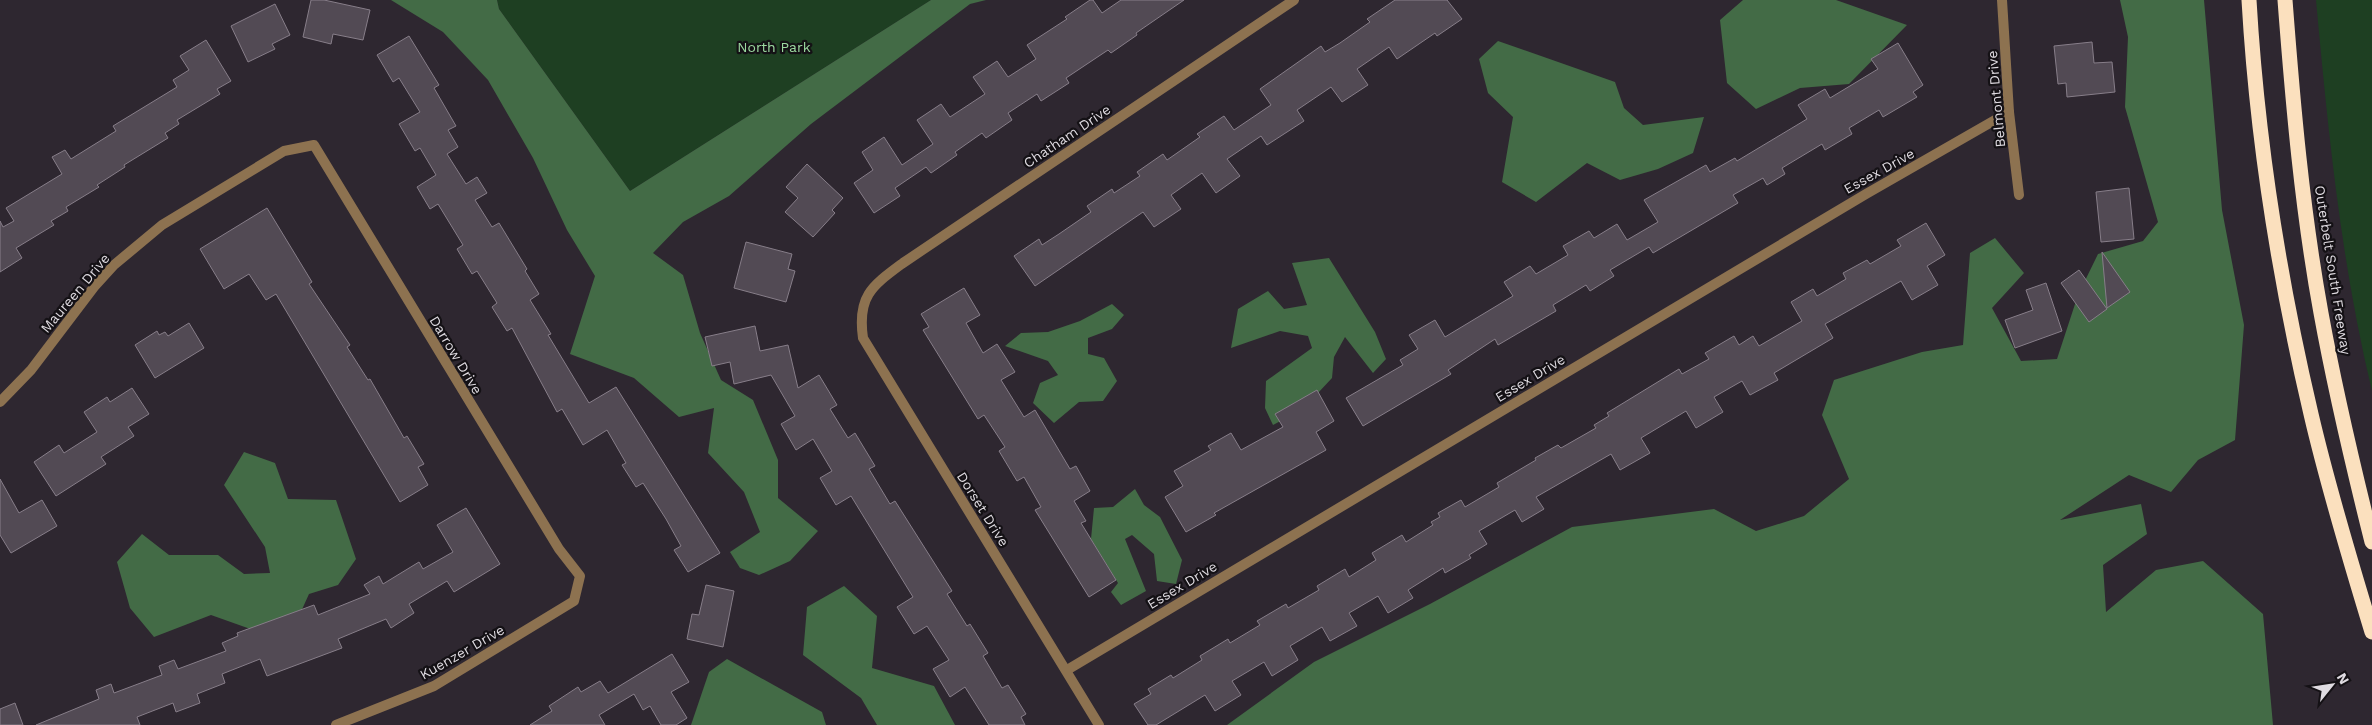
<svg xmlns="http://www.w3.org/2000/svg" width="2372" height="725" font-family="'Work Sans',sans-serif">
<rect width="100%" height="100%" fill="#2e2730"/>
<g fill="#1e3f22">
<path d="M497,0h434l-301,191 -131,-182z"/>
<path d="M2316,0h56v391c-31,-128 -44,-260 -56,-391z"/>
</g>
<g fill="#436b46">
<path d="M391,0h106l2,9 131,182 301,-191h55l-16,4 -159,120 -82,72 -46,26 -30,31 30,22 17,58 21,47 32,20 25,60v38l40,33 -28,30 -31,14 -19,-7 -10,-16 30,-20 -16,-40 -36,-39 6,-45 -35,9 -45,-39 -64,-24 25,-78 -28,-46 -34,-72 -45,-78 -45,-48z"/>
<path d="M1743,0h93l71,25 -58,59 -49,4 -44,21 -29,-26 -7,-63z"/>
<path d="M2120,0h84l18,210 22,115 -9,115 -37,20 -27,32 -42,-17 -69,45 81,-16 6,30 -44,31 3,47 50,-42 47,-9 60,53 10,111h-1046l87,-63 116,-58 142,-77 142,-18 42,22 48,-15 45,-37 -27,-64 12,-35 88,-28 41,-7 7,-92 25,-15 29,35 -32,35 29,53 36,-2 21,-64 20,-41 45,-13 15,-19 -33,-115 3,-70z"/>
<path d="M1498,41l117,41 9,26 19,17 61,-8 -11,36 -35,16 -38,11 -33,-17 -51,39 -34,-20 11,-65 -25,-24 -9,-34z"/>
<path d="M1329,258l46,74 11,27 -13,14 -28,-36 -11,20 -2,21 -29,31 -30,16 -8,-17 1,-27 46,-33 -4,-12 -28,-5 -49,17 7,-39 30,-18 16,18 23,-4 -15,-42z"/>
<path d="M1112,304l12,11 -12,14 -24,9v16l16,4 13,23 -14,20 -24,1 -25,21 -21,-20 7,-20 18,-8 -10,-14 -43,-15 16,-13 27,-1 32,-11z"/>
<path d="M244,452l31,11 13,36 48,1 20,59 -18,26 -29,9 -15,33 -35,5 -48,-17 -57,22 -24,-29 -13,-46 25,-28 27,21h49l26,19 26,-1 -5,-26 -41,-62z"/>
<path d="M1135,489l9,16 16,12 22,43 -6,24 -19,-3 -3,-27 -22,-19 -7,4 21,52 -25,14 -10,-13 7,-9 -27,-44 3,-31 19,-1z"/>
<path d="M844,586l33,30 -5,52 62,18 21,39h-78l-16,-27 -58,-43 4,-48z"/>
<path d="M727,659l95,53 4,13h-135l18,-53z"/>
</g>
<g fill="#524a54" stroke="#877e89">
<path d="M311,0h13l46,10 -7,30 -30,-6 -2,10 -28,-7z"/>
<path d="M1090,0h3l9,13 19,-13h63l-48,33 1,2 -26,18 -3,-3 -42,28 3,5 -28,18 -4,-7 -29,19 4,7 -26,18 -4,-5 -27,19 2,3 -26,18 -5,-6 -31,21 5,8 -26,17 -20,-30 19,-13 -11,-18 22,-15 18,28 31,-21 -16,-24 24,-16 9,13 35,-23 -12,-17 24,-16 11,16 28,-18 -9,-14 40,-26 -2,-2z"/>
<path d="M1395,0h52l15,19 -25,17 -2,-3 -38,26 -8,-12 -32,22 11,16 -26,17 -11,-15 -34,23 7,11 -37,24 -6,-9 -34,23 13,17 -24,17 -14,-20 -31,22 10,14 -27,18 -11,-15 -108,74 -21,-30 25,-17 3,6 17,-11 32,-22 -4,-6 25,-17 2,4 26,-17 -3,-4 26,-18 4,6 33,-23 -3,-3 27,-18 10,14 37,-25 -11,-16 61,-43 4,6 15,-9 30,-21 -3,-3z"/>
<path d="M275,4l15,31 -18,9 3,5 -27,13 -17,-36z"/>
<path d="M409,36l30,49 -5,3 22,38 -8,4 10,17 -11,7 19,30 11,-7 10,16 -12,7 17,27 7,-4 28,46 -2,2 14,23 -9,6 21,34 -3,1 41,68 27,-16 104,166 -32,19 -14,-22 7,-4 -15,-27 -23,-36 -7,4 -14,-22 4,-2 -19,-33 -24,15 -21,-36 -5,3 -45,-84 -5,3 -15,-24 5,-4 -20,-32 -5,3 -15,-25 6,-4 -25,-41 -8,5 -13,-22 19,-12 -16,-27 -5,3 -16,-27 21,-12 -21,-34 -6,4 -16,-27z"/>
<path d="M206,40l25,41 -14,8 3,5 -43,26 2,4 -14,9 3,5 -44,27 1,2 -28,18 2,2 -33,20 2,4 -17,10 3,4 -38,23 6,10 -22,14v-51l3,6 11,-6 -8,-13 56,-34 -10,-17 13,-7 6,9 45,-28 -3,-5 64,-39 -4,-7 16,-10 -9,-14z"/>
<path d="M2092,42l2,21 18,-1 3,30 -48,5 -1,-14 -8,1 -4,-38z"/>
<path d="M1898,43l25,42 -10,7 4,5 -34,20 -4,-7 -30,18 3,6 -27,16 -3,-6 -40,24 3,6 -18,11 -4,-7 -30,17 5,8 -85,50 -4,-6 -39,23 4,6 -24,15 -4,-6 -33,20 3,6 -58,34 -3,-6 -47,31 3,4 -88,52 -17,-28 57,-33 -3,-5 18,-11 -9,-14 26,-15 10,17 68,-41 -9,-14 26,-16 6,8 32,-19 -5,-9 26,-15 5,7 23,-14 10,16 31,-18 -14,-22 62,-35 4,7 25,-14 2,3 70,-42 -9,-14 27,-16 5,9 48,-29 -7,-10z"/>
<path d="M807,164l36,34 -11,12 3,3 -22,24 -28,-25 13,-14 -12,-11z"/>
<path d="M2129,188l5,51 -33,3 -5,-50z"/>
<path d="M267,208l45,74 -3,2 41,61 -3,2 21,33 2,-1 34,59 3,-2 17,28 -6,3 10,18 -28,17 -124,-208 -10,6 -17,-26 -25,15 -24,-40z"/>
<path d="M1926,223l19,32 -18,11 11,19 -26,15 -11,-19 -76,43 8,14 -59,35 4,7 -28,15 -8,-14 -28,16 9,15 -27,16 -10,-17 -45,27 9,15 -30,17 -9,-16 -75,43 8,12 -22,13 -7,-12 -36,21 8,13 -18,11 2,3 -26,15 -2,-5 -35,22 5,8 -25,15 -10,-17 -29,17 8,13 -27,15 -8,-14 -32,19 8,14 -26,16 -8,-14 -32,19 9,14 -26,16 -10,-16 -49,30h-8l-14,-21 17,-10 -3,-5 23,-14 2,3 29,-18 -2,-4 28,-17 2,4 30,-18 -3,-4 29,-17 2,4 31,-18 -2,-4 28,-17 4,8 27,-17 -4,-7 30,-18 4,7 27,-17 -2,-3 9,-5 -2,-4 23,-13 4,7 34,-20 -2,-4 39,-23 -1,-2 23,-13 3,3 35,-20 -2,-3 15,-9 -2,-3 72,-44 3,5 27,-15 -4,-6 29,-17 5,9 14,-9 6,10 43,-25 -11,-19 22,-13 4,7 29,-17 -3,-6 24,-13 3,4 31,-18 -4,-6z"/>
<path d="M746,242l46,12 -4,15 7,2 -9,31 -52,-14z"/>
<path d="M2102,252l28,40 -23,16z"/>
<path d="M2079,270l28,39 -18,13 -28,-39z"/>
<path d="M2046,283l16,48 -47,17 -10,-28 28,-10 -7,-20z"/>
<path d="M964,288l16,27 -14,8 17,30 14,-9 18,28 -14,8 23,37 11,-7 35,59 6,-3 14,25 -16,10 12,20 -5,2 35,57 -27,17 -54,-87 6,-3 -17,-30 -7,4 -18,-30 6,-4 -21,-32 -6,4 -55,-89 6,-3 -8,-13z"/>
<path d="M189,323l15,25 -49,30 -20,-33 22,-14 2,4 6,-3 3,4z"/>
<path d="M755,326l5,25 28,-6 10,43 21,-13 18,30 -7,4 18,29 7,-5 20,33 -6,3 21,35 5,-3 57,90 -5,3 20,32 3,-2 18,29 -5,3 19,32 6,-3 18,29 -5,3 4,8h-36l-24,-38 -15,10 -17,-28 16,-9 -22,-34 -13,8 -17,-27 16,-10 -62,-101 -15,9 -16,-27 12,-7 -19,-32 -17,11 -15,-26 14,-8 -24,-41 -37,9 -4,-22 -18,4 -7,-29z"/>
<path d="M132,388l17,26 -21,13 6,9 -33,21 5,7 -50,32 -22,-34 25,-17 5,8 33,-21 -13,-20 23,-15 3,5z"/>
<path d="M1317,390l17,31 -18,11 10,18 -112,63 2,2 -30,17 -21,-35 18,-11 -9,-15 37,-21 -3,-4 23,-13 10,17 42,-23 -8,-13z"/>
<path d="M0,479l19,34 23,-13 15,26 -46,27 -11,-18z"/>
<path d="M466,508l34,56 -46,28 -7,-11 -38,23 5,9 -23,15 -5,-9 -48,20 4,9 -75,28 -7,-17 -38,15 3,9 -28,11 3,9 -24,9 -3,-9 -36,14 3,8h-104l63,-26 -3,-9 15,-6 3,9 48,-18 -3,-9 15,-6 4,9 48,-18 -4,-8 16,-7 -1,-3 77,-28 4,10 52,-21 -6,-9 15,-9 4,8 36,-22 4,7 30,-17 -16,-27z"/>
<path d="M706,585l28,6 -11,56 -36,-8 5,-25 7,1z"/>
<path d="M672,654l17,28 -18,10 16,26 -11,7h-15l-11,-19 -7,4 -9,-16 -35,21 6,10h-75l22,-14 -3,-5 29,-19 3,5 19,-11 8,12z"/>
<path d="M15,703l8,22h-23v-16z"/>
</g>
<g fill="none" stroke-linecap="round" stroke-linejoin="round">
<g stroke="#8d7250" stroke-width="10">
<path d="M2002,0l7,112 10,83"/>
<path d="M0,402l31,-32 63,-83 20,-22 48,-40 122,-74 30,-6 245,404 21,27 -6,25 -140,85 -98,39"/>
<path d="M1067,670l799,-476 143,-82"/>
<path d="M1099,725l-236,-387c-6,-42 9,-52 40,-75l391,-263"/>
</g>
<g stroke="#fbe0be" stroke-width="15">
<path d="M2249,0c8,139 30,278 62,414 17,73 39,146 61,218"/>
<path d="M2285,0c8,105 17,209 36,313 14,77 32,153 51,229"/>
</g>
</g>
<g text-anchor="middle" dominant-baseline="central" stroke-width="4.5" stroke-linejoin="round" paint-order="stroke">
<g font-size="14" fill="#9cdaa0" stroke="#141115">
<text x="774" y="47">North Park</text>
</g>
<g font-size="14" fill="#dfdbe1" stroke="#141115">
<text transform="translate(1996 99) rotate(-95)">Belmont Drive</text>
<text transform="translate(1067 136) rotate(-34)">Chatham Drive</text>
<text transform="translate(1879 171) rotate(-29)">Essex Drive</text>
<text transform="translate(2333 270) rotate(81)">Outerbelt South Freeway</text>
<text transform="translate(75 293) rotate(-50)">Maureen Drive</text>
<text transform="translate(456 355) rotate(59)">Darrow Drive</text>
<text transform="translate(1530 378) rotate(-31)">Essex Drive</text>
<text transform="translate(983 509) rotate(58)">Dorset Drive</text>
<text transform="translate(1182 585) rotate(-31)">Essex Drive</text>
<text transform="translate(462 652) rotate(-30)">Kuenzer Drive</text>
</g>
</g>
<g transform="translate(2332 685) rotate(60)" stroke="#141115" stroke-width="4" paint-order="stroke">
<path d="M0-4L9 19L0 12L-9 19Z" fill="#dfdbe1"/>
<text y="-8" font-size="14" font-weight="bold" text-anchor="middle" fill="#dfdbe1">N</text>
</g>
</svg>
